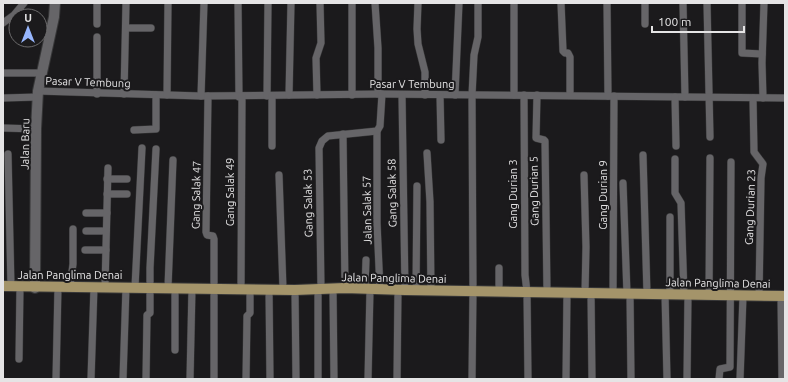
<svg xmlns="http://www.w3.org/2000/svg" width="788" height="382" font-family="Ubuntu,sans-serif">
<rect width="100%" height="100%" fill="#1b1a1c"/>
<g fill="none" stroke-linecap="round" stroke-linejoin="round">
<defs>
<g id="street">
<path d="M238,3l1,94"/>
<path d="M375,3l3,45v46"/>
<path d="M418,3l-1,26 1,15 7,28v23"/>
<path d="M561,3l2,48 2,2h3l2,4v38"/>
<path d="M607,3l1,93"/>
<path d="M645,3v21"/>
<path d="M683,3l2,94"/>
<path d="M707,3l3,134"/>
<path d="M742,3v50l20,1"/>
<path d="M3,23l11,-8 10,-12"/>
<path d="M97,24v-21"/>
<path d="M126,28h25"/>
<path d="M97,37v57"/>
<path d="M3,73h38"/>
<path d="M38,91l163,5 181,-2 403,4"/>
<path d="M124,94l2,-91"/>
<path d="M167,95l1,-92"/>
<path d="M289,95l2,-92"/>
<path d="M317,95l-1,-37 5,-15 -1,-40"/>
<path d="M352,95v-92"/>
<path d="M402,95l3,195"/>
<path d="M440,95l1,45"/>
<path d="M455,95l4,-92"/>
<path d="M514,95v-92"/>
<path d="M524,95l1,180 2,17 1,87"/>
<path d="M537,95l-1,43 8,2 1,1 2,151"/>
<path d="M201,96l3,-93"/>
<path d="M208,96l-2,136 1,3 6,1 1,3v140"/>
<path d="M267,96l1,-93"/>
<path d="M272,96v50"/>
<path d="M675,97l1,49"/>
<path d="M3,98l35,-1"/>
<path d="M753,98l1,54 9,12 -2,14 -2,118"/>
<path d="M763,98l-1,-35 2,-60"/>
<path d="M3,128l33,1"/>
<path d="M134,130l22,-1v-34"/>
<path d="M377,131v92l3,67"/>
<path d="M343,134l2,154"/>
<path d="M427,153l3,49 1,89"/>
<path d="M8,154l3,133"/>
<path d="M643,155l4,139"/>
<path d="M675,159v34l6,10 3,92"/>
<path d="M279,175l4,114"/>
<path d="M584,175l2,72 -1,46"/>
<path d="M107,179h20"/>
<path d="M623,183l4,111"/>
<path d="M107,194h20"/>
<path d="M86,213h21"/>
<path d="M670,217v78"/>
<path d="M86,231h20"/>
<path d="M85,250h21"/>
<path d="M499,268v24"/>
<path d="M70,287l3,-23v-35"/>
<path d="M105,287l3,-119"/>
<path d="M135,287l7,-139"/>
<path d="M168,287l5,-127"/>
<path d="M175,288v62"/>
<path d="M241,288l1,-192"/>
<path d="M269,289l1,90"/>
<path d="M321,289l-2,-141 3,-7 6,-5 49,-5 3,-5 2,-32"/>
<path d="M333,289l1,90"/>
<path d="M365,289l1,-29"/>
<path d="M295,290l1,89"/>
<path d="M416,290l1,-104"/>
<path d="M591,293l1,86"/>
<path d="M613,294l1,-198"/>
<path d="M630,294l1,85"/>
<path d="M665,294l2,85"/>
<path d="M709,295l1,-137"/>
<path d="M781,296l1,83"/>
<path d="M19,359l1,-72"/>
<path d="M56,379l2,-92"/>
<path d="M91,379l3,-92"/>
<path d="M123,379l3,-92"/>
<path d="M146,379l1,-64 3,-2v-45l6,-119"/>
<path d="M190,379l2,-91"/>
<path d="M246,379l1,-63 3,-3v-24"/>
<path d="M318,379v-90"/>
<path d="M368,379l2,-89"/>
<path d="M397,379l1,-89"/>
<path d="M472,379l1,-88 -1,-196 2,-40 4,-18v-34"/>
<path d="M566,379l1,-86"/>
<path d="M687,379l1,-84"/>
<path d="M719,379l1,-10 10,-2 1,-205"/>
<path d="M740,379l3,-83"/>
</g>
<path id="secondary" d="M35,288l1,-159 2,-38 16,-74 1,-14"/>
<path id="primary" d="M3,286l292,4 50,-2 60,2 380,6"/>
</defs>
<use href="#street" stroke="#373738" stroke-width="8"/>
<use href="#secondary" stroke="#373738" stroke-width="12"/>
<use href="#primary" stroke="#373738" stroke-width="12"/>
<use href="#street" stroke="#666568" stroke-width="7"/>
<use href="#secondary" stroke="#666568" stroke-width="10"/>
<use href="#primary" stroke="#a4946a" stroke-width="10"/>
</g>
<g text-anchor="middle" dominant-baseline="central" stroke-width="4" stroke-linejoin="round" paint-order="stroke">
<g font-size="11" fill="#e5e4e5" stroke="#1b1a1c">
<text transform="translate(88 82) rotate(2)">Pasar V Tembung</text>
<text x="412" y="84">Pasar V Tembung</text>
<text transform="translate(25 144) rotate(-89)">Jalan Baru</text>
<text transform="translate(534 191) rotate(-91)">Gang Durian 5</text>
<text transform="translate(230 192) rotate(-90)">Gang Salak 49</text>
<text transform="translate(392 193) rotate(-91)">Gang Salak 58</text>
<text transform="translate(513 194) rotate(-90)">Gang Durian 3</text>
<text transform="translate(196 195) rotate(-89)">Gang Salak 47</text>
<text transform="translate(603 195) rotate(-90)">Gang Durian 9</text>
<text transform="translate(308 203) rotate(-91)">Gang Salak 53</text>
<text transform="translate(750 207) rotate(-88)">Gang Durian 23</text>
<text transform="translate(367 210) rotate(-91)">Jalan Salak 57</text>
<text x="70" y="275">Jalan Panglima Denai</text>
<text transform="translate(394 278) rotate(1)">Jalan Panglima Denai</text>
<text transform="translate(718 283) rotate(1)">Jalan Panglima Denai</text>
</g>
</g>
<rect width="788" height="382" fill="none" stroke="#e5e4e5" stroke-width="8"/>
<g transform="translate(28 28)"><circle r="19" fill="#1b1a1c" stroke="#6c6b6c"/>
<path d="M0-3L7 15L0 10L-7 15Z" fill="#97b6fd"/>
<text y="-6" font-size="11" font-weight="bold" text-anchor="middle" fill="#e5e4e5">U</text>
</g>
<path d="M652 26v6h92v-6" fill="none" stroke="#e5e4e5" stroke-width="2"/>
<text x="658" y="26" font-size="12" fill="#e5e4e5" stroke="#1b1a1c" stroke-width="3" paint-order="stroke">100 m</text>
</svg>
